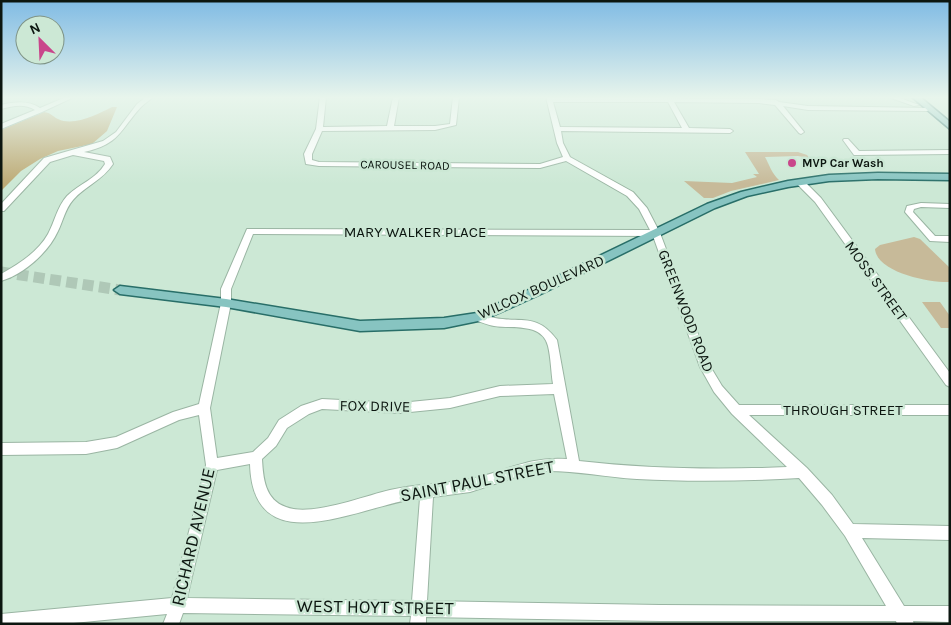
<svg xmlns="http://www.w3.org/2000/svg" width="951" height="625" font-family="Karla,sans-serif">
<rect width="100%" height="100%" fill="#cce8d5"/>
<g fill="#c7ba99">
<path d="M745,152h53l9,3 2,3 -11,-2 -33,1c4,7 7,17 14,23l-48,11 -18,7h-9l-20,-17 48,2 25,-6 -4,-3h6z"/>
<path d="M914,237l6,2 30,29v14c-19,1 -73,-9 -75,-33l5,-4z"/>
<path d="M922,302h18l10,14v12h-9z"/>
</g>
<path fill="#bdaa75" d="M112,107h5l-10,24 -15,13 -34,7 -18,8 -19,12 -20,20v-61l43,-18c7,1 8,4 14,7 16,8 40,-5 54,-12z"/>
<g fill="none" stroke-linecap="round" stroke-linejoin="round">
<path stroke="#afc8b7" stroke-width="11" stroke-dasharray="11 5.5" stroke-linecap="butt" d="M1,272l119,18"/>
<defs>
<g id="minor">
<path d="M66,97h8l-32,15 -41,17v-5l34,-14c-11,-7 -22,-4 -34,-1v-4c14,-3 27,-5 39,3z"/>
<path d="M146,97h7c-4,4 -8,6 -12,10 -22,24 -21,37 -57,45l26,5 3,7c-10,16 -28,22 -40,36 -8,9 -10,21 -15,31 -10,22 -34,43 -57,50v-7c18,-10 37,-22 47,-40 7,-13 9,-27 19,-38 12,-12 29,-17 38,-32l-1,-3 -31,-6 -23,7 -46,49h-3v-7l43,-46 59,-17 13,-9 21,-28z"/>
<path d="M320,97h6l-3,30 64,-1 6,-29h6l-5,29h41l15,-2 3,-27h6l-3,28 -21,5 -113,1 -10,23v6l7,2 221,2 23,-7 -6,-14 -11,-46 213,2 17,1 3,2 29,4 121,2v2l-2,1 -119,-1 -25,-4 21,26 -3,2 -2,-1 -24,-28 -16,-2 -85,-1 15,26 41,1 3,2 -3,2 -169,-2 2,12 7,14 63,35 14,16 13,25 50,133 12,20 17,19h211v10h-201l58,53 25,27 21,29 97,2v14l-88,-2 42,68h46v16l-37,-1 1,3h-17l-1,-3h-236l-234,-4v7h-16l1,-8 -228,-3 -4,11h-16l4,-10 -104,10h-62v-10l171,-16 34,-133 -7,-50 -20,5 -62,28 -31,6 -85,1v-12l85,-1 30,-5 57,-25 26,-8 22,-101v-14l26,-60 403,1 -11,-21 -12,-13 -61,-35 -26,7 -221,-2 -13,-2 -2,-10 12,-25zM553,102h115l14,26 -122,-1zM253,234l400,2 47,131 14,25 18,22 55,53c-69,3 -138,2 -208,-6l-22,-121c-20,-27 -35,-17 -62,-22 -6,-1 -11,-3 -16,-5l-5,4 1,3c6,2 13,5 19,6 17,3 48,-4 54,20 3,12 3,26 5,38l-53,2 -50,12 -50,5 -78,-4 -21,7 -22,14 -11,18 -15,14 -36,6 -7,-50 21,-105v-14zM554,394l13,65c-39,-3 -62,13 -97,20 -26,5 -54,5 -80,11 -26,6 -79,27 -104,17 -21,-7 -23,-29 -24,-48l14,-13 11,-18 22,-14 13,-5 78,4 50,-5 50,-12zM250,464c3,103 113,40 170,34l-8,103 -225,-3 30,-128zM541,471c32,-1 64,6 96,8 54,3 108,2 162,-1l23,27 23,31 41,70 -226,-1 -233,-4 6,-104 37,-5 55,-18z"/>
<path d="M888,97h9l22,8 -5,1z"/>
<path d="M844,139h4l11,12 91,-1v4l-93,1h-3l-11,-15z"/>
<path d="M797,180h6l18,18 129,175v14l-4,-2 -131,-183 -18,-18z"/>
<path d="M921,203l29,1v4l-29,-1 -7,2 -1,3 22,24h15v6l-20,-1 -25,-29 2,-6z"/>
</g>
<g id="major">
<path d="M912,97h8l30,25v7z"/>
<path d="M878,173l72,1v6l-72,-1 -49,2 -41,6 -41,9 -32,12 -172,85 -60,27 -39,8 -84,3 -134,-24 -106,-13 -6,-4 6,-4 106,13 134,22 84,-3 33,-5 58,-26 172,-83 34,-12 47,-11 41,-6z"/>
</g>
</defs>
<use href="#minor" stroke="#9ab5a3" stroke-width="2"/>
<use href="#major" stroke="#286e68" stroke-width="3"/>
<use href="#minor" fill="#fff" fill-rule="evenodd"/>
<use href="#major" fill="#87c4c1" fill-rule="evenodd"/>
</g>
<linearGradient id="sky" x2="0" y2="1"><stop stop-color="#80bbe4"/><stop offset="0.53" stop-color="#e8f5ec"/><stop offset="1" stop-color="#e8f5ec" stop-opacity="0"/></linearGradient>
<rect width="951" height="184" fill="url(#sky)"/>
<circle fill="#c9468b" stroke="#cce8d5" stroke-width="2" cx="792" cy="163" r="5"/>
<g text-anchor="middle" dominant-baseline="central" stroke-width="5" stroke-linejoin="round" paint-order="stroke">
<g font-size="12" font-weight="bold" fill="#0c1610" stroke="#cce8d5" text-anchor="start">
<text x="802" y="163">MVP Car Wash</text>
</g>
<g font-size="12" fill="#0c1610" stroke="#cce8d5">
<text transform="translate(405 165) rotate(1)">CAROUSEL ROAD</text>
</g>
<g font-size="15" fill="#0c1610" stroke="#cce8d5">
<text x="415" y="232">MARY WALKER PLACE</text>
<text transform="translate(876 281) rotate(54)">MOSS STREET</text>
<text transform="translate(541 287) rotate(-24)">WILCOX BOULEVARD</text>
<text transform="translate(686 311) rotate(69)">GREENWOOD ROAD</text>
<text transform="translate(375 406) rotate(1)">FOX DRIVE</text>
<text x="843" y="410">THROUGH STREET</text>
</g>
<g font-size="18" fill="#0c1610" stroke="#cce8d5">
<text transform="translate(477 481) rotate(-11)">SAINT PAUL STREET</text>
<text transform="translate(193 537) rotate(-77)">RICHARD AVENUE</text>
<text transform="translate(375 607) rotate(1)">WEST HOYT STREET</text>
</g>
</g>
<rect width="951" height="625" fill="none" stroke="#0c1610" stroke-width="5"/>
<g transform="translate(40 40) rotate(336)"><circle r="24" fill="#cce8d5" stroke="#7f9486"/>
<path d="M0-4L9 19L0 12L-9 19Z" fill="#c9468b"/>
<text y="-8" font-size="14" font-weight="bold" text-anchor="middle" fill="#0c1610">N</text>
</g>
</svg>
